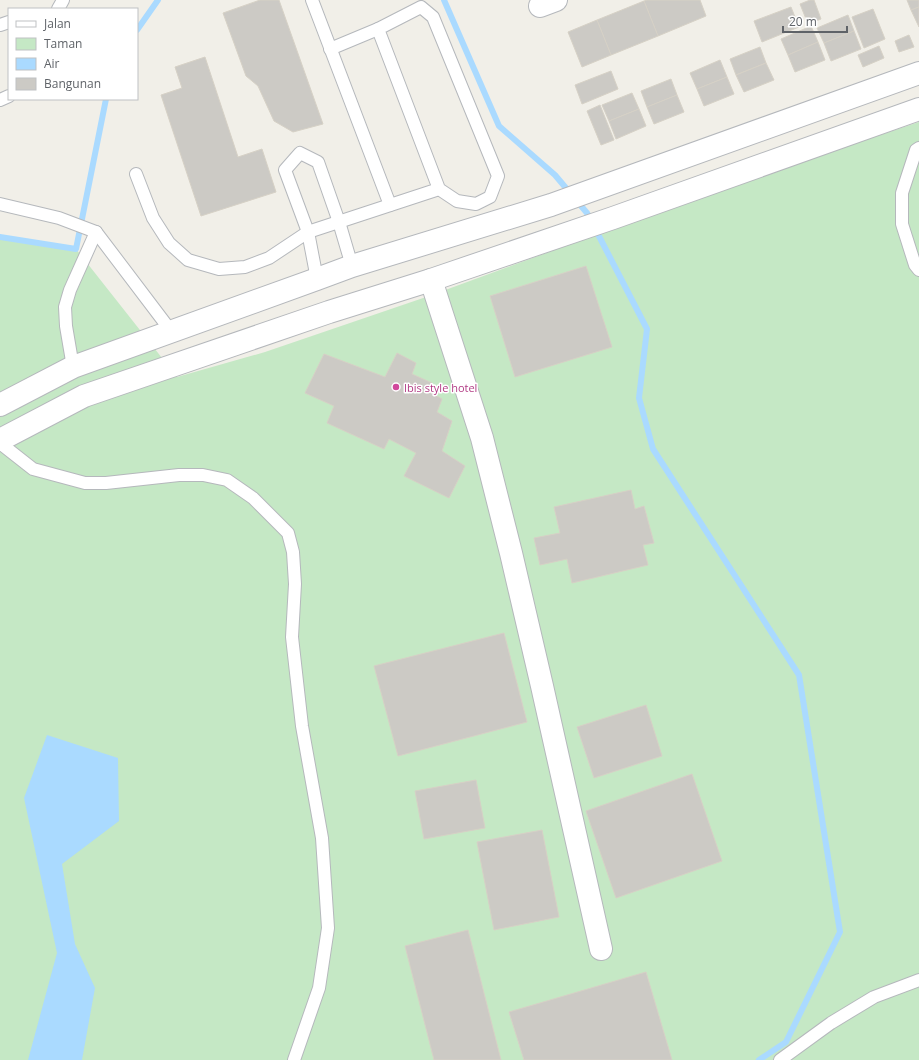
<svg xmlns="http://www.w3.org/2000/svg" width="919" height="1060" font-family="'Open Sans',sans-serif">
<rect width="100%" height="100%" fill="#f1efe8"/>
<path fill="#c5e8c5" d="M919,122v938h-919v-823l76,12 101,128 88,-25 164,-56 308,-113z"/>
<path fill="#aadaff" d="M47,735l71,23 1,63 -57,43 13,80 20,44 -13,72h-54l29,-107 -33,-155z"/>
<g fill="none" stroke-linecap="round" stroke-linejoin="round">
<g stroke="#aadaff" stroke-width="6">
<path d="M444,0l55,126 56,49 32,38 60,116 -8,69 14,51 146,226 41,257 -54,110 -27,18"/>
<path d="M137,30l21,-30"/>
<path d="M0,237l76,12 30,-150"/>
</g>
</g>
<g fill="#cccac5" stroke="#d6d1c6">
<path d="M260,0h19l44,124 -30,8 -19,-11 -16,-35 -12,-10 -23,-63z"/>
<path d="M647,0h53l6,16 -48,20 -14,-35z"/>
<path d="M810,0h4l7,19 -13,5 -8,-20z"/>
<path d="M907,0h12v7l-8,3z"/>
<path d="M644,1l14,35 -47,19 -14,-35z"/>
<path d="M791,7l8,20 -37,15 -8,-21z"/>
<path d="M919,7v20l-8,-17z"/>
<path d="M873,9l12,30 -21,9 -12,-31z"/>
<path d="M848,15l6,16 -30,12 -7,-15z"/>
<path d="M597,20l14,35 -29,12 -14,-35z"/>
<path d="M811,26l7,16 -30,13 -7,-16z"/>
<path d="M854,31l7,18 -30,12 -7,-18z"/>
<path d="M909,35l5,12 -15,5 -4,-11z"/>
<path d="M818,42l7,18 -30,12 -7,-17z"/>
<path d="M879,46l5,12 -21,9 -5,-12z"/>
<path d="M760,47l6,16 -30,12 -6,-16z"/>
<path d="M205,57l33,100 24,-8 14,43 -75,24 -40,-121 21,-7 -7,-21z"/>
<path d="M720,60l7,17 -30,12 -7,-16z"/>
<path d="M766,63l8,17 -30,12 -8,-17z"/>
<path d="M611,71l7,18 -36,15 -7,-19z"/>
<path d="M727,77l7,17 -30,12 -7,-17z"/>
<path d="M671,79l6,16 -30,12 -6,-16z"/>
<path d="M632,93l7,16 -30,12 -7,-16z"/>
<path d="M677,95l7,17 -30,12 -7,-17z"/>
<path d="M600,105l14,35 -13,5 -14,-34z"/>
<path d="M639,109l7,17 -30,13 -7,-18z"/>
<path d="M586,266l26,81 -97,30 -25,-81z"/>
<path d="M397,353l19,10 -4,11 20,9 -4,8 14,8 -5,13 15,9 -10,30 23,15 -16,32 -45,-22 12,-23 -27,-14 -5,10 -57,-26 7,-17 -29,-13 19,-39 61,23z"/>
<path d="M631,490l4,19 9,-3 10,37 -11,2 5,20 -76,18 -5,-24 -27,6 -6,-27 26,-5 -6,-26z"/>
<path d="M504,633l23,89 -129,34 -24,-90z"/>
<path d="M646,705l16,51 -68,22 -17,-51z"/>
<path d="M692,774l30,87 -106,37 -30,-87z"/>
<path d="M476,780l9,48 -61,11 -9,-48z"/>
<path d="M542,830l17,87 -65,13 -17,-88z"/>
<path d="M468,930l33,130h-67l-29,-114z"/>
<path d="M646,972l26,88h-148l-15,-48z"/>
</g>
<g fill="none" stroke-linecap="round" stroke-linejoin="round">
<defs>
<g id="lane">
<path d="M312,0l78,205"/>
<path d="M58,9l5,-9"/>
<path d="M0,25l9,-3"/>
<path d="M330,49l48,-20"/>
<path d="M0,100l9,-4"/>
<path d="M919,148l-3,2 -14,43v31l13,41 4,5"/>
<path d="M136,174l17,44 16,25 19,17 31,9 26,-2 24,-9 39,-26 131,-43 18,12 19,3 14,-7 8,-21 -65,-159 -12,-10 -43,22 61,160"/>
<path d="M0,204l59,14 37,14 75,99"/>
<path d="M317,279l-9,-47 -23,-62 15,-17 18,9 21,60 13,44"/>
<path d="M73,367l-7,-41 -1,-19 5,-17 26,-58"/>
<path d="M0,443l33,26 52,14h21l73,-8h24l24,5 26,18 35,35 5,19 2,32 -3,53 10,89 20,112 6,90 -9,60 -25,72"/>
<path d="M780,1060l51,-37 43,-26 45,-17"/>
</g>
<g id="street">
<path d="M540,6l16,-6"/>
<path d="M431,280l51,158 29,115 31,133 59,263"/>
<path d="M0,405l73,-38 244,-88 35,-13 199,-61 368,-132"/>
<path d="M0,440l84,-44 245,-84 102,-32 182,-62 306,-109"/>
</g>
</defs>
<use href="#lane" stroke="#b5b8bc" stroke-width="14"/>
<use href="#street" stroke="#b5b8bc" stroke-width="24"/>
<use href="#lane" stroke="#fff" stroke-width="12"/>
<use href="#street" stroke="#fff" stroke-width="22"/>
</g>
<circle fill="#d1479c" stroke="#fff" stroke-width="1.5" cx="396" cy="387" r="4"/>
<g text-anchor="middle" dominant-baseline="central" stroke-width="3" stroke-linejoin="round" paint-order="stroke">
<g font-size="11" fill="#b23c85" stroke="#fff" text-anchor="start">
<text x="404" y="387">Ibis style hotel</text>
</g>
</g>
<rect x="8" y="8" width="130" height="92" fill="#ffffff" stroke="#bfc1c3"/>
<rect x="16" y="21" width="20" height="6" fill="#ffffff" stroke="#bfc1c3"/>
<text x="44" y="28" font-size="12" fill="#5f6368">Jalan</text>
<rect x="16" y="38" width="20" height="12" fill="#c5e8c5" stroke="#bfc1c3"/>
<text x="44" y="48" font-size="12" fill="#5f6368">Taman</text>
<rect x="16" y="58" width="20" height="12" fill="#aadaff" stroke="#bfc1c3"/>
<text x="44" y="68" font-size="12" fill="#5f6368">Air</text>
<rect x="16" y="78" width="20" height="12" fill="#cccac5" stroke="#bfc1c3"/>
<text x="44" y="88" font-size="12" fill="#5f6368">Bangunan</text>
<path d="M783 26v6h64v-6" fill="none" stroke="#5f6368" stroke-width="2"/>
<text x="789" y="26" font-size="12" fill="#5f6368" stroke="#ffffff" stroke-width="3" paint-order="stroke">20 m</text>
</svg>
